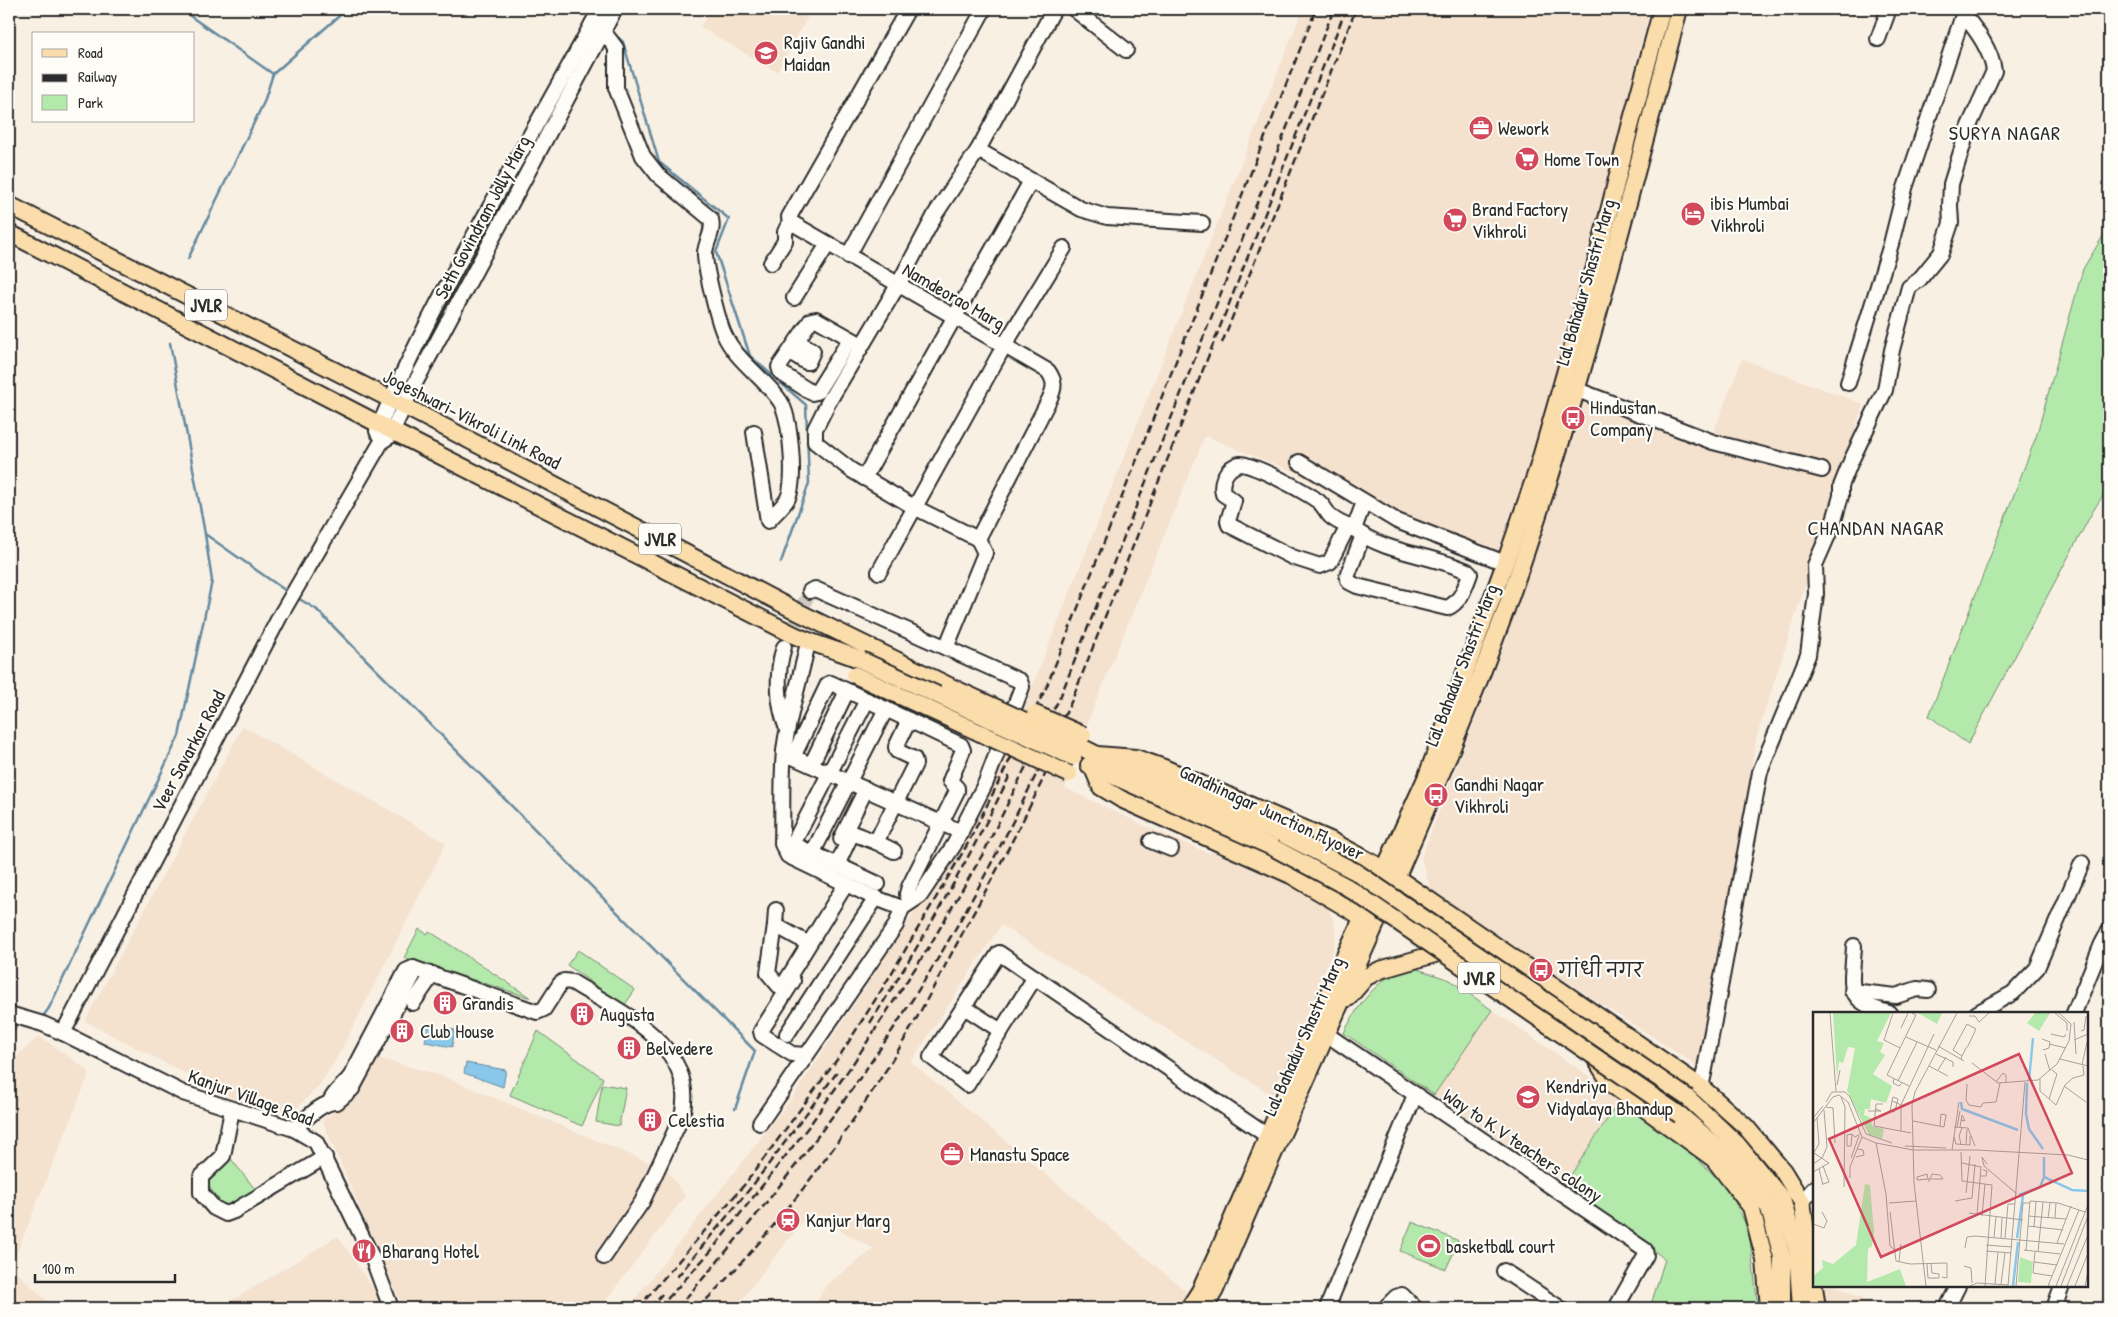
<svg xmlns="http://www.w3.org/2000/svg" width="2118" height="1317" font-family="'Patrick Hand','Playpen Sans Deva',sans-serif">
<rect width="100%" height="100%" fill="#f9f0e4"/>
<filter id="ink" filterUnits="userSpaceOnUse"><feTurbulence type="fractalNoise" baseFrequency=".02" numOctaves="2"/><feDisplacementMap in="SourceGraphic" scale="10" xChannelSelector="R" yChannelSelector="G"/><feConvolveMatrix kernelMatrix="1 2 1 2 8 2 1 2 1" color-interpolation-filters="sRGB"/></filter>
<g filter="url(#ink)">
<g fill="#f4e1ce">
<path d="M712,9h100l-35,63 -77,-45z"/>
<path d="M1303,9h347l-99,391 -57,164 -99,-34 -100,-58 -90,-36 -119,290 -21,62 80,38 65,28 3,-8 89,40 26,19 8,25 -1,14 -26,68 -37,83 -271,-170 -90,137 275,229 -6,17h-366l12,-23 48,-36 -65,-36 -74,95h-107l165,-211 165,-250 46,-90z"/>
<path d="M1742,359l121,45 -107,335 -55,329 -268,-172 -12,-38 81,-208 79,-249 126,48z"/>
<path d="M243,726l203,117 -104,206 -21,34 -27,28 -52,-8 -157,-82z"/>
<path d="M1492,1010l129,88 -56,85 -131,-88z"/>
<path d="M39,1036l51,36 -79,195 44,41h-46v-244z"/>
<path d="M371,1056l71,20 225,94 18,26 -85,112h-197l-81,-188 30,-19z"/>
<path d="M338,1236l48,72h-165l10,-7z"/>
<path d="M1825,1286h11l48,22h-60z"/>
</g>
<g fill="#b4e9ac" stroke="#708a6c">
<path d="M2109,226v260l-16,25 -125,233 -39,-28 107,-279 47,-168z"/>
<path d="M419,929l8,5 2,-3 102,67 -127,-40z"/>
<path d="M578,950l57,40 -11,16 -57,-41z"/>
<path d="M1417,969l33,11 42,30 -58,85 -90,-62c11,-23 29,-50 54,-61 5,-2 13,-2 19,-3z"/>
<path d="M538,1031l65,47 -21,48 -72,-31z"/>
<path d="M602,1084l24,4 -7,38 -23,-4z"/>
<path d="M1621,1098l68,53 40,39 20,41 9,77h-108l15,-49 -100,-75z"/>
<path d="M231,1159l24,30 -29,20 -19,-25z"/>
<path d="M1412,1222l47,19 -13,28 -46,-18z"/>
</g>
<g fill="#89c8ea" stroke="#63899e">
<path d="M428,1025l27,5 -3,17 -27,-5z"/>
<path d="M466,1063l40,7 -3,17 -39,-14z"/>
</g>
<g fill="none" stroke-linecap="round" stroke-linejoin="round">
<g stroke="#63899e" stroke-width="2.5">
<path d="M186,9l4,7 83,58 -9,28 -76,157"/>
<path d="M585,9l7,6"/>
<path d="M613,33l10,9 36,120 70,57 -13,33 34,104 56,49 3,78 -28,79"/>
<path d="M273,74l74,-65"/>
<path d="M205,534l84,59"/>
<path d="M296,597l20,12 439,442 -20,58"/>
<path d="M44,1015l5,-7 130,-272 33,-155 -7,-47 -35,-191"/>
<path d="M9,1039l10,-18"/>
</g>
<path stroke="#d0c9bf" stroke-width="14" stroke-dasharray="14 7" stroke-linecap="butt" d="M786,643l24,-52"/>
<defs>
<g id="minor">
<path d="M908,9l-119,208 1,5 4,2 254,147c7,10 7,16 2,27l-72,141 7,14 -39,95"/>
<path d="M1074,9l52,41"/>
<path d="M592,24l11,7 13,17v40l27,68 15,19 53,44c3,13 -4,20 -6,33 -1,12 13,69 19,82 12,27 41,44 56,67 11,16 16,80 8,97 -4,8 -14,16 -20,23l-14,-89"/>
<path d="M1878,39l11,-30"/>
<path d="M978,150l103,59 26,8 95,6"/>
<path d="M848,256l136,-247"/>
<path d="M771,263l14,-22v-9l5,-10"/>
<path d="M794,298l34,-54"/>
<path d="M850,339l-33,53 -5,1 -31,-20 -2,-6 32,-47 5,-1 46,26"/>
<path d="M790,352l16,10h2l5,-11 -16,-10"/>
<path d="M1848,383l43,-139 14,-56 60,-179"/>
<path d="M1567,386l146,56 109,28"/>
<path d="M378,433l-1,-2c62,-147 149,-282 223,-422"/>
<path d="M1299,462l98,59 108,42"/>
<path d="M864,478l167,-297"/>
<path d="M1348,526l-18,36 -10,4 -28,-9 -63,-32 -1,-4 6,-20 -11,-7c-2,-9 0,-18 7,-25 3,-2 7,-5 10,-5 16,1 64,27 78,37 5,4 8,10 12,15 6,6 17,10 24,13l10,-27"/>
<path d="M1354,529c32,25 77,25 113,42l3,3c-5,13 -9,28 -23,34l-90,-22 -8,-4 -2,-5 16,-42"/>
<path d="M978,539l-64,-32 -63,-37 -36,-28v-13l13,-26 70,-118 38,-72 42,-63 76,-141"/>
<path d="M879,572l125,-226 60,-98"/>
<path d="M808,642c-7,36 -20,73 -24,109 -3,31 -1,63 -2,93l6,12 85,41 29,11"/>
<path d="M784,647c-8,25 -7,57 3,82"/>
<path d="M867,700l-74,144 85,40"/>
<path d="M784,753l177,79"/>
<path d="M793,757l35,-73 3,-1 130,62 2,5 -13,31 7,7v3l-48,96 -2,7 3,8"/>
<path d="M811,765l36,-74"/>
<path d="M841,839l25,-50"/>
<path d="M1151,841l20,8"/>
<path d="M876,842l18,9"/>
<path d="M812,854l74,-145"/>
<path d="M837,865l15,-32 24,9 39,-78 -1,-5 -17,-8 -1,-4 13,-27"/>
<path d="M775,925l1,-15"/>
<path d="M809,944l-34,-19 -7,48 11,13h4l63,-102"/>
<path d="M1854,946c-2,42 -11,54 35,67"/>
<path d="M413,968l124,44 7,-3 16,-25 4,-3 8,1c48,30 127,64 110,134l-40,86 -38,55"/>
<path d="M1035,977l-68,108 -36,-28 68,-104 267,182"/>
<path d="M793,981l-32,50 1,4 30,19 14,1"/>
<path d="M1852,991l44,5 21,-7 11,1"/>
<path d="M413,1003l20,-29"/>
<path d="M964,1007l37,24"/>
<path d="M1977,1013l36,-20 24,-25 45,-105"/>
<path d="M2074,1013l28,-69 7,-13"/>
<path d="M9,1014l34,10 20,9 120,60 111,36 22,13 56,115 19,51"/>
<path d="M63,1033l217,-417 102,-175 8,-5 23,-49 202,-378"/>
<path d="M787,1034l89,-136"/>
<path d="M1326,1034l319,216 1,5 -30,53"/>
<path d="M1701,1087l4,-18 55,-297 48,-117 8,-61 -1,-29 18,-41 8,-28v-10l10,-25 34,-71 7,-40 17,-63 10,-7 22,-27 10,-30 -1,-17 1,-22 18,-58 25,-55c-3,-21 -17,-40 -30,-56"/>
<path d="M232,1110l-9,46 -22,21v16l13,15 12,6 8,-3 91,-54"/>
<path d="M760,1123l136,-198 6,-17 18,-12 34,-51 32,-63 36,-95 -2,-6 -205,-92 -5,2"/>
<path d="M294,1129c11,-9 28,-28 43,-27l15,-13 61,-113v-8l-7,3 -54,103c-6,11 -18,16 -22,28"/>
<path d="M1802,1202l12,-14"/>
<path d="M1504,1271l56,37"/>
<path d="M1327,1308l88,-213"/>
<path d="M1385,1308l11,-11 6,-2 13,13"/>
<path d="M1947,1308l11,-22"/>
<path d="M2054,1308l8,-22"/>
</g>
<g id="major">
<path d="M9,205l395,201 392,205 153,75"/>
<path d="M9,233l383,198 400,203c22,11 46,16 69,26"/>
<path d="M1079,746l18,9 39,3 28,10 166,72 54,29 317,218 45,40 37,44 19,31 15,106"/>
<path d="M1111,761l173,74"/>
<path d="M1089,765l185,83"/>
<path d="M1092,766l9,21 20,12 170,76 71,42h11"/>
<path d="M1348,998l18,-21 14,-7 72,-21"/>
<path d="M1594,1056l17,28 103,75 37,48 14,53 4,48"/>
<path d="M1688,1098l49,46 45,55 15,52 4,57"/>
<path d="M1680,1115l53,45 36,48 13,49v51"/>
<path d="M1189,1308l11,-17 20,-43 119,-279 88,-193 81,-221 30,-87 24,-84 33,-117 35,-140 32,-118"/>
<path d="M1204,1308l11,-18c94,-228 206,-449 291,-681 70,-196 120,-399 173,-600"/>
</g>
</defs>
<use href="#minor" stroke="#2b2b2b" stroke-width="18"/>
<use href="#major" stroke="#2b2b2b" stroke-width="20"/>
<use href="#minor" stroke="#fdfcf7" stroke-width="14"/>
<use href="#major" stroke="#fbddab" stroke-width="16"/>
<g stroke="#2b2b2b" stroke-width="2.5" stroke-dasharray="8 4" stroke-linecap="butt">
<path d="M1222,343l134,-334"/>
<path d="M870,1023c52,-81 99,-164 141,-250"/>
<path d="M677,1277l76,-92 85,-114"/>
<path d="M638,1308l107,-124 94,-127 45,-71 83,-141 79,-157 270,-679"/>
<path d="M650,1308l12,-14"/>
<path d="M659,1308l52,-57 98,-125 45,-64 75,-115 55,-95 77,-157 273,-686"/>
<path d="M677,1308c98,-110 187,-227 263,-353 49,-82 91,-169 132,-255l274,-691"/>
<path d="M698,1308c68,-67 127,-144 179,-224 31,-47 57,-98 84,-148 33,-61 68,-123 96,-188"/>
</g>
<defs>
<g id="major-bridge">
<path d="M861,660l212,97"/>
<path d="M855,675l214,99"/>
<path d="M949,686l130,60"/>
<path d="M1035,714l48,21"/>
<path d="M1284,835l72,37 332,226"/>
<path d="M1274,848l73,39 333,228"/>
</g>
</defs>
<use href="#major-bridge" stroke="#2b2b2b" stroke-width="20" stroke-linecap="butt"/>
<use href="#major-bridge" stroke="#fbddab" stroke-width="16"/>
</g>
</g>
<defs>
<symbol id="school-disc" viewBox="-11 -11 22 22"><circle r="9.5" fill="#d1495b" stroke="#fdfcf7"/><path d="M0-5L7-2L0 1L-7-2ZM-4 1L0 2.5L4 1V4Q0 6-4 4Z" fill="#fff"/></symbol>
<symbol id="office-disc" viewBox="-11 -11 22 22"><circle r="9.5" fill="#d1495b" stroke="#fdfcf7"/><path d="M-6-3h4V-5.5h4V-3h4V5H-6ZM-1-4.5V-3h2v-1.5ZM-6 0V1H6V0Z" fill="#fff"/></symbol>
<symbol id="supermarket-disc" viewBox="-11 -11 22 22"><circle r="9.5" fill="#d1495b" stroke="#fdfcf7"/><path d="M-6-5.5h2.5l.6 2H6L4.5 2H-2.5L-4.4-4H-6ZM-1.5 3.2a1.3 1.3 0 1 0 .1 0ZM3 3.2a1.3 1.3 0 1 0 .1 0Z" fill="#fff"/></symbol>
<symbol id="hotel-disc" viewBox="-11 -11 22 22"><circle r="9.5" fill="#d1495b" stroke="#fdfcf7"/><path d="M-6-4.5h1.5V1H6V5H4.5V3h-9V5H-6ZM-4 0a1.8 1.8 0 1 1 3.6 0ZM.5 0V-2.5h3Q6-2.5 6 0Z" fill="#fff"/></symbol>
<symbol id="bus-disc" viewBox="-11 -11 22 22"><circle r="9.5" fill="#d1495b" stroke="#fdfcf7"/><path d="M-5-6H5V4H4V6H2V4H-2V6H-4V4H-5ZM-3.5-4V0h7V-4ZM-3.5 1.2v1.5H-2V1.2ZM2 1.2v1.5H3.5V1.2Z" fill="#fff"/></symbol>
<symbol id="building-disc" viewBox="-11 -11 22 22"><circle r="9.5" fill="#d1495b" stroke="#fdfcf7"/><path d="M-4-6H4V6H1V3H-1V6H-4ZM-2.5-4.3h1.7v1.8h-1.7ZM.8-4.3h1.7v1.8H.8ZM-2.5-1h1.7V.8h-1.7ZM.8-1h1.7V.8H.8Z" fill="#fff"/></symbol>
<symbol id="station-disc" viewBox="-11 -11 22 22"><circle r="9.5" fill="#d1495b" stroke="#fdfcf7"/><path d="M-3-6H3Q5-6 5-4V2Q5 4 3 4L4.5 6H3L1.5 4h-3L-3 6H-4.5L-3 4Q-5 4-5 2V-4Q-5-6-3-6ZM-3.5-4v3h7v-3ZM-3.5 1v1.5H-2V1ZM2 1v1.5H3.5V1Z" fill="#fff"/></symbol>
<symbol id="stadium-disc" viewBox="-11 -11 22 22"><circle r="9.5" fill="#d1495b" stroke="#fdfcf7"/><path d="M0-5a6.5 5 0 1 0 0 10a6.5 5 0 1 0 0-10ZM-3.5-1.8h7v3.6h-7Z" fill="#fff"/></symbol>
<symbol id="restaurant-disc" viewBox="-11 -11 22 22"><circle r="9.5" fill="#d1495b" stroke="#fdfcf7"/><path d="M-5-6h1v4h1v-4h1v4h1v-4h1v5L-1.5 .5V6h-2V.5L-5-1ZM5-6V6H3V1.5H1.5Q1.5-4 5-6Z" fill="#fff"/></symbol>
</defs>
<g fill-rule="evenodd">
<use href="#school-disc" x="752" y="39" width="28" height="28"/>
<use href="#office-disc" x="1467" y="114" width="28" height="28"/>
<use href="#supermarket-disc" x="1513" y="145" width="28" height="28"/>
<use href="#hotel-disc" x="1679" y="200" width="28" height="28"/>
<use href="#supermarket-disc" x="1441" y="206" width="28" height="28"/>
<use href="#bus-disc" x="1559" y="404" width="28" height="28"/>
<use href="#bus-disc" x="1422" y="781" width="28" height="28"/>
<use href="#bus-disc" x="1527" y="956" width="28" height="28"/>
<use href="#building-disc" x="431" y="989" width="28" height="28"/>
<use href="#building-disc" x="568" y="1000" width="28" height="28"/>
<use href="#building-disc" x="388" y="1017" width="28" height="28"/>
<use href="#building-disc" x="615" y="1034" width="28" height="28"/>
<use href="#school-disc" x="1514" y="1083" width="28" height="28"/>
<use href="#building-disc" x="636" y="1106" width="28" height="28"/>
<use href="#office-disc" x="938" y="1140" width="28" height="28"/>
<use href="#station-disc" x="774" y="1206" width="28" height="28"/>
<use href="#stadium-disc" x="1415" y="1232" width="28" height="28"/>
<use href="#restaurant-disc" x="350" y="1237" width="28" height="28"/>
</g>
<g text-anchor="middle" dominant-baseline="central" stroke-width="4.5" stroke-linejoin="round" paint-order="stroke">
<g fill="#fdfcf7" stroke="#6a6a68" stroke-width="1">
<rect x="185" y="289.5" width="42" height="31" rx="4"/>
<rect x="639" y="523.5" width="42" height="31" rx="4"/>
<rect x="1458" y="962.5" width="42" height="31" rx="4"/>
</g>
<g font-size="18" font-weight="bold" fill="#2b2b2b">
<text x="206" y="305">JVLR</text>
<text x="660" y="539">JVLR</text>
<text x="1479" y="978">JVLR</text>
</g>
<g font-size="19" fill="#2b2b2b" stroke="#fdfcf7" text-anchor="start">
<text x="784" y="42">Rajiv Gandhi<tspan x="784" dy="22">Maidan</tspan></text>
<text x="1498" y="128">Wework</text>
<text x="1544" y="159">Home Town</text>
<text x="1710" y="203">ibis Mumbai<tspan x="1710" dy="22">Vikhroli</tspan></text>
<text x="1472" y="209">Brand Factory<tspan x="1472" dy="22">Vikhroli</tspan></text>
<text x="1590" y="407">Hindustan<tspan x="1590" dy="22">Company</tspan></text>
<text x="1454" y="784">Gandhi Nagar<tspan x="1454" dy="22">Vikhroli</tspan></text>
<text x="1558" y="970">गांधी नगर</text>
<text x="462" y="1003">Grandis</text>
<text x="600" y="1014">Augusta</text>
<text x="420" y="1031">Club House</text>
<text x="646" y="1048">Belvedere</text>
<text x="1546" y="1086">Kendriya<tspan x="1546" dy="22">Vidyalaya Bhandup</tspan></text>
<text x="668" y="1120">Celestia</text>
<text x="970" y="1154">Manastu Space</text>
<text x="806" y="1220">Kanjur Marg</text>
<text x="1446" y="1246">basketball court</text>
<text x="382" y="1251">Bharang Hotel</text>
</g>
<g font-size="19" fill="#2b2b2b" stroke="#fdfcf7">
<text transform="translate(482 217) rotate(-62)">Seth Govindram Jolly Marg</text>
<text transform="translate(1585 282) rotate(-74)">Lal Bahadur Shastri Marg</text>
<text transform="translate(954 296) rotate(30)">Namdeorao Marg</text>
<text transform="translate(472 419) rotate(27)">Jogeshwari-Vikroli Link Road</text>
<text transform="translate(1461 665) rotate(-69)">Lal Bahadur Shastri Marg</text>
<text transform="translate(188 751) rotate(-62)">Veer Savarkar Road</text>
<text transform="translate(1272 812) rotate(25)">Gandhinagar Junction Flyover</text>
<text transform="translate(1303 1036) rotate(-66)">Lal Bahadur Shastri Marg</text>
<text transform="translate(251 1097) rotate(20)">Kanjur Village Road</text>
<text transform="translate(1523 1145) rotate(34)">Way to K.V teachers colony</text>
</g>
<g font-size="20" letter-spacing="1" fill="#2b2b2b" stroke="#fdfcf7">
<text x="2005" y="132">SURYA NAGAR</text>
<text x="1876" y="527">CHANDAN NAGAR</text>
</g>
</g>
<g transform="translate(1813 1012)">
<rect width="275" height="275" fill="#f9f0e4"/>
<path d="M20,1h58l-14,28 7,2 -4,9 5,3 -12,19 19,12 -6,17 -15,-4 -1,10h-5l-1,6 7,3 1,8 12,3 -2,10 -13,-4 -22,-44 8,-43 -7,-1 -5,16 -4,-1 -2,16zM105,1h24l-5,11zM222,1h15l-11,18 -12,-8zM52,172l5,1 4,47 -2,14 -4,3 -1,33 33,-13 6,17h-93v-10l10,-8 -1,-8 11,4 23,-19zM207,245l13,5 -2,21 -13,-1z" fill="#b4e9ac"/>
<path fill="none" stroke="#89c8ea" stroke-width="2.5" d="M216,68l4,-42M214,71l-1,31 3,15 14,20M148,90l1,7 56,21M231,145v20l28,13 16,1M206,183l21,-8 4,-10M204,226l6,-43M200,274l5,-44"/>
<path fill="none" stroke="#a7a19a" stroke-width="1" d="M17,1l6,78M80,1l-9,27 16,8M242,1l12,10v8M156,4h6l4,6 10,-9M261,10l2,32M88,16l7,-15M268,19l3,-1 2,-14M238,22l13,3 2,-3M93,25l30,13M229,27l8,3 -1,6 -6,2M261,28l14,-6M236,32l17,4M125,34l26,15M123,42l17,8v5M232,42l5,17M148,47l1,-3 4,-8 2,-2 8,-17 -9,-5 -14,26 9,6M247,47l28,7M159,51l26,20 40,-3 19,-16 12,-23 2,-17 -12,-11M269,53l5,-23M116,54l19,10M125,58l8,-13M81,67l-1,4 6,3 3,-3M227,67v12l16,14 9,-20 8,-7 11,-3 -1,-9M85,69l19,-39M183,70l7,-9 3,2v7M154,72l-1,16 3,5 12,2 2,-4 13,-1M24,73l3,-15M96,74l-22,-11 29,-60 -4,-2M251,74l22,16M28,85l4,10 -1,80M236,87l8,-25 -5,-4M79,89l-2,10 4,1 2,-5 2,-8 -5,-2 -1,4 5,2 4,2M13,90l6,-10h13l5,5 16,37 26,9M183,90l4,-19M70,92h-7l-2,22 37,7M13,95l7,1 2,35M55,99h13l-5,-2M0,106l10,-12M100,109l31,6 2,-12 -5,-1 -1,12M0,111l20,-26 6,-2 9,7 14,35 14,6 37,7h63l92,5 20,5M141,115l14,1 7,18M144,115l3,-16M147,115l2,-12 3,6 -4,-1M88,119v-26l33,-71M39,122l-1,12h-4v-11l5,-1 3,3 5,-3M141,125l2,7 14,1v-9M63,131l10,51 4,52 5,4M148,132l-2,-8 3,-8M153,132l1,-15M92,134l41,2M139,138l7,-48M148,140l1,29 30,4 -7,101M0,142l6,-10 -2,-26M43,145l8,-2 -1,-5 -5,-1M38,146l8,-22M149,151l19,4 -4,48M0,152l9,-6 5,-11 -3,-37M174,152l-5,-7 2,9 33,28M6,157l4,16M0,160l16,-9 -15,-10M167,164h6l1,-5 -4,-1M37,166v-11l12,-30M115,167l-1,-5 -10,3v3l12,-1M116,170v-3h14l-3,-4 -8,-1 -2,5M10,172l6,-2 -6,-16M153,181l4,-37M159,186l3,-34M142,189l17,-3M76,191l27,-2M77,200l6,49 14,3 37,-1v15l-5,-1M156,201l54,7M169,204l3,-32M215,204l38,3M235,206l2,-15M242,206l1,-15M0,212l11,4 3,-7 -5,-9M215,214l35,4M221,215l2,-25M181,225l2,-20M188,226l1,-20M192,226l3,-34h7M244,231l14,-37M173,233l26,2M152,236l2,-11 8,-1 89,8M211,238l36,4M173,239l25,2M213,239l4,-50 28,2 27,9M222,240l-2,21 19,3M225,240l5,-50M86,250l2,-18M221,250l23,3M114,252l1,14h11v-4l-7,-1 -1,-9M151,254l7,2 1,15M182,272l3,-32M188,272l4,-31M113,274l-12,-103 -2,-78 3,-13 42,-79M157,274l7,-3 31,2M195,274l17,-204M203,274l7,-83h7M235,274l31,-76M243,274l32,-81M248,274l27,-70M254,274l21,-51M262,274l13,-33M272,274l3,-15"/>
<path fill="#d1495b" fill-opacity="0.15" stroke="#d1495b" stroke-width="2.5" d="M206,42l53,119 -191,84 -52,-118z"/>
<rect width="275" height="275" fill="none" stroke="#2b2b2b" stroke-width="2.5"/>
</g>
<rect width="2118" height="1317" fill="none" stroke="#fdfcf7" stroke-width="30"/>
<rect x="15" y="15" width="2088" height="1287" fill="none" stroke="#2b2b2b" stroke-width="2" filter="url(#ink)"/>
<rect x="32" y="32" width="162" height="90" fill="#fdfcf7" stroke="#a9a8a5"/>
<rect x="42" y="49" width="25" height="8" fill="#fbddab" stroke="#a9a8a5"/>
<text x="78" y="58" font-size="15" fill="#2b2b2b">Road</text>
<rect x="42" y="74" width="25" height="8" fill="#2b2b2b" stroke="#a9a8a5"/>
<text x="78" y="82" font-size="15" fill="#2b2b2b">Railway</text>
<rect x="42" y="95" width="25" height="15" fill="#b4e9ac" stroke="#a9a8a5"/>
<text x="78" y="108" font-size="15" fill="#2b2b2b">Park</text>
<path d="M35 1274v8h140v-8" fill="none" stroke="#2b2b2b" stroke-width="2.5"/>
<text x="42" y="1274" font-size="15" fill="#2b2b2b" stroke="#fdfcf7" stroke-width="4" paint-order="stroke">100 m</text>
</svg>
